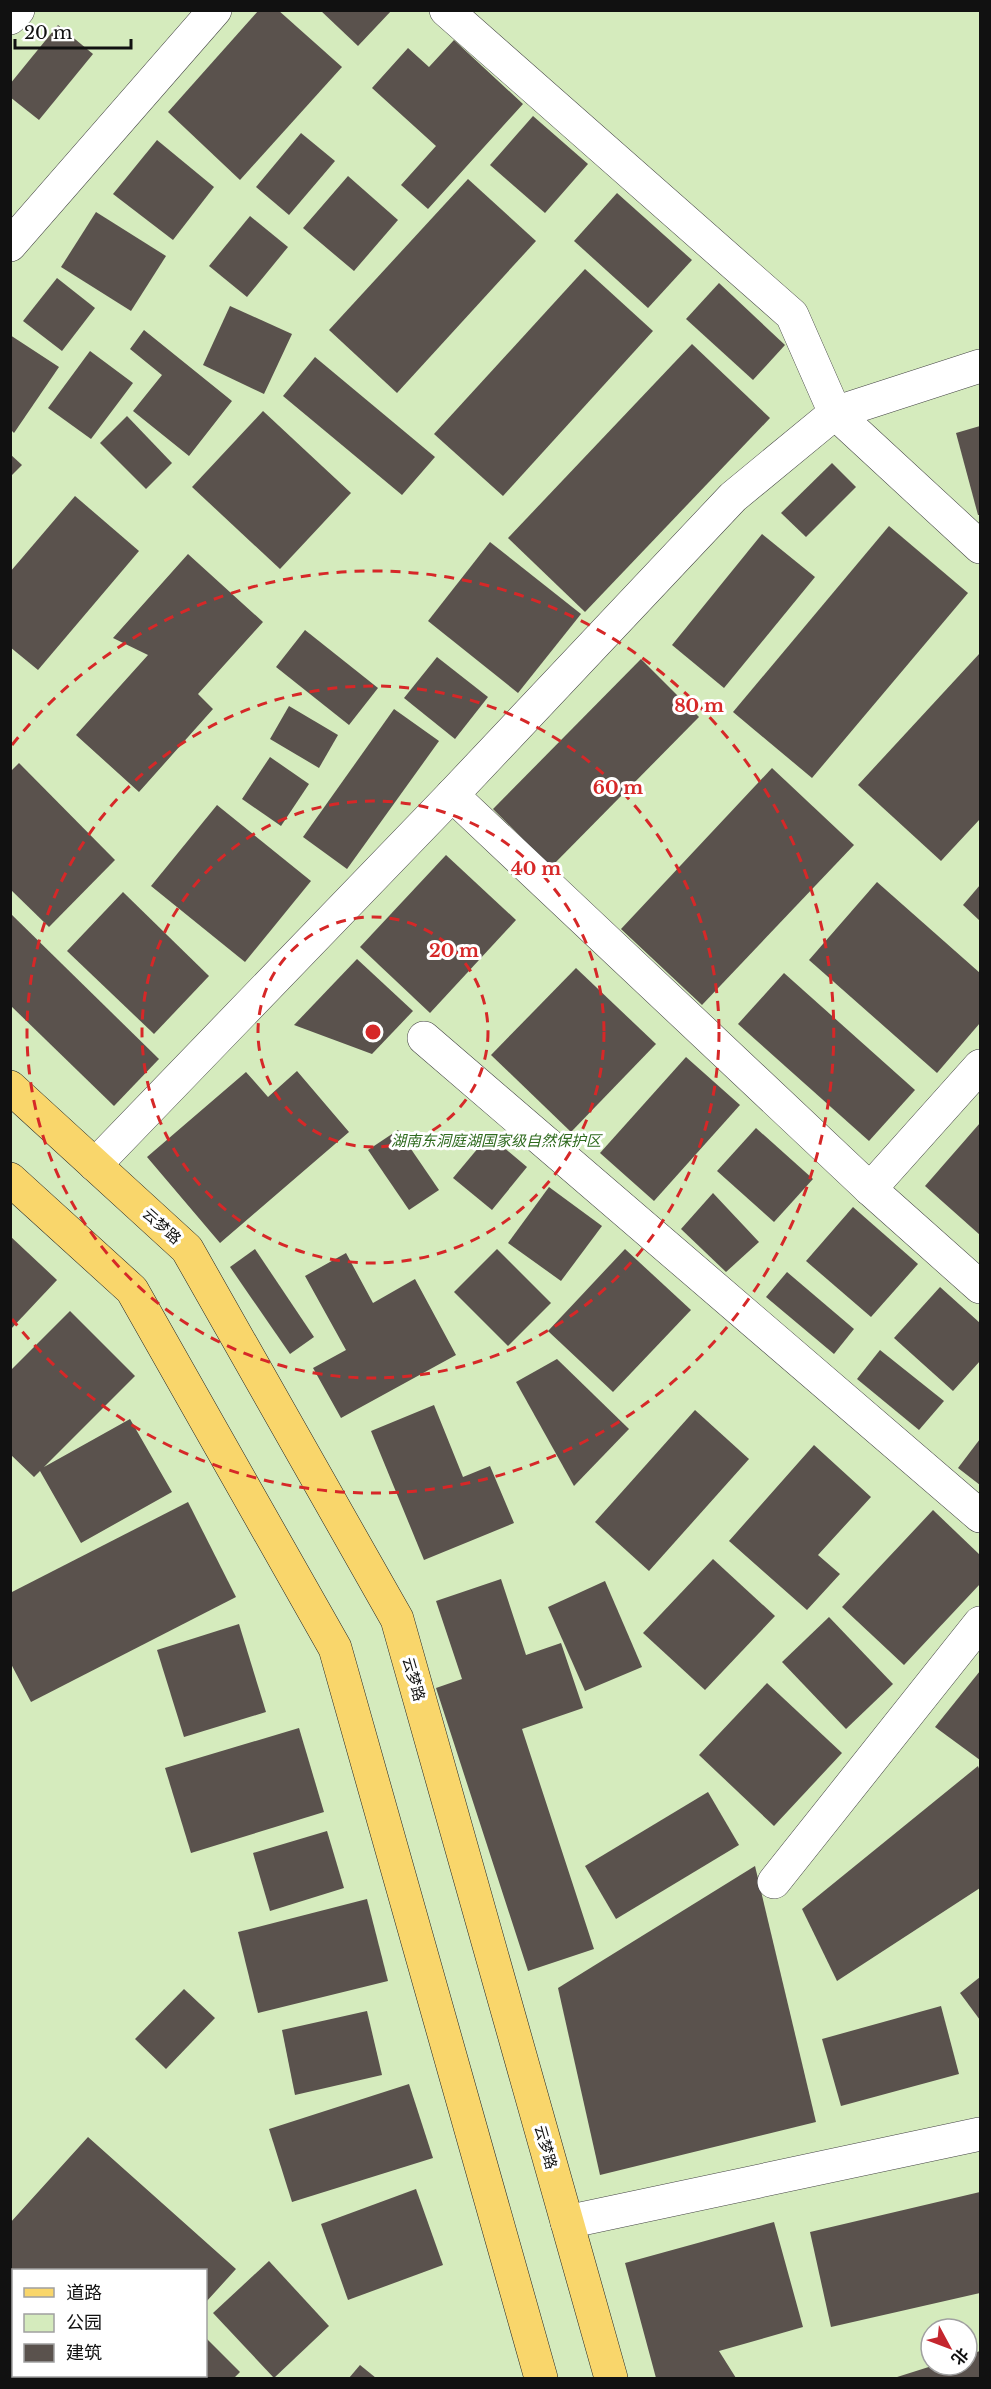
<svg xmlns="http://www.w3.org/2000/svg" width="991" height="2389" font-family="'Libre Baskerville','Noto Sans SC',serif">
<rect width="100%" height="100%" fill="#fffdf5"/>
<path fill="#d5ebbd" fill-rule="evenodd" d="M11,11h969v2367h-969zM14,2270h192v106h-192zM931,2329h36v36h-36z"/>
<g fill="#5a524d">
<path d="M259,10h19l64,57 -102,113 -72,-68z"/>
<path d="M320,10h72l-34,36z"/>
<path d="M58,25l35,29 -54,66 -29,-23v-13z"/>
<path d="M454,40l69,64 -95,105 -27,-24 35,-39 -64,-58 36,-40 21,19z"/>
<path d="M533,116l55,48 -43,49 -55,-48z"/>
<path d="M301,133l34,28 -46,54 -33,-28z"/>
<path d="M157,140l57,47 -41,53 -60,-46z"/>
<path d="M348,176l50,44 -44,51 -51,-43z"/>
<path d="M468,179l68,62 -139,152 -68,-63z"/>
<path d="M617,193l75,67 -44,48 -74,-67z"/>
<path d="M96,212l70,44 -35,55 -70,-44z"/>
<path d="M250,216l38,31 -41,50 -38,-31z"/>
<path d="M585,269l68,62 -150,165 -69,-62z"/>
<path d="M57,278l38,30 -33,43 -39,-30z"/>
<path d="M719,283l66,62 -32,35 -67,-61z"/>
<path d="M230,306l62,28 -28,60 -61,-29z"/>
<path d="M144,330l88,71 -43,55 -56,-45 29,-36 -32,-26z"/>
<path d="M10,335l49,32 -45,66 -4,-4z"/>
<path d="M692,344l78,74 -185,194 -77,-74z"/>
<path d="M90,351l43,32 -42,56 -43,-31z"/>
<path d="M315,357l120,100 -33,38 -119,-99z"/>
<path d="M263,411l88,82 -71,76 -88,-82z"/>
<path d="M127,416l45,47 -26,26 -46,-46z"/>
<path d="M980,426v89h-2l-22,-82z"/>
<path d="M10,454l12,11 -12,12z"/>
<path d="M832,463l24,24 -50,50 -25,-24z"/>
<path d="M75,496l64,55 -101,119 -28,-23v-75z"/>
<path d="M889,526l79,67 -156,185 -79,-66z"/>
<path d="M762,534l53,43 -91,111 -52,-43z"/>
<path d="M490,542l91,72 -63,79 -90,-72z"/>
<path d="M188,554l75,68 -65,72 15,15 -74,83 -63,-57 72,-80 -35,-17z"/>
<path d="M305,630l73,58 -29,37 -73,-58z"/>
<path d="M980,653v166l-39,42 -83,-76z"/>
<path d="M437,657l51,40 -33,42 -51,-41z"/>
<path d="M641,659l58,58 -148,150 -58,-58z"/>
<path d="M289,706l49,29 -19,33 -49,-29z"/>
<path d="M394,709l45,32 -92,128 -44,-32z"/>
<path d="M270,757l39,27 -28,42 -39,-27z"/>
<path d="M19,763l96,97 -66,67 -39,-38v-117z"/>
<path d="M772,768l82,77 -152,160 -81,-76z"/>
<path d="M217,805l94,76 -66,81 -94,-76z"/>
<path d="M446,855l70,65 -86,93 -70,-66z"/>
<path d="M877,882l103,91v50l-43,50 -128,-113z"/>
<path d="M980,885v36l-17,-16z"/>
<path d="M123,892l86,84 -55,58 -87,-83z"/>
<path d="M10,913l149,146 -45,47 -104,-101z"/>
<path d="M357,959l56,52 -41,43 -78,-29z"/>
<path d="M576,968l80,76 -85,88 -80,-77z"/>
<path d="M784,973l131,117 -46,51 -131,-117z"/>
<path d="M686,1057l54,48 -86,96 -54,-48z"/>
<path d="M297,1071l52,61 -129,111 -73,-86 99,-85 22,25z"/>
<path d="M980,1123v112l-55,-49z"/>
<path d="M756,1128l57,51 -39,43 -57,-51z"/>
<path d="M398,1130l41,60 -30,20 -41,-60z"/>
<path d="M489,1135l38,32 -35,43 -39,-32z"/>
<path d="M549,1187l53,39 -41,55 -53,-38z"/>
<path d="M713,1193l46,49 -33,30 -45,-43z"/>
<path d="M853,1207l65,57 -47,53 -65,-56z"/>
<path d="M10,1236l47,44 -47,50z"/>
<path d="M255,1249l59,88 -24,17 -60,-87z"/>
<path d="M497,1249l54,54 -43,43 -54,-54z"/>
<path d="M625,1249l66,61 -78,82 -65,-61z"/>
<path d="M346,1253l27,50 42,-24 41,76 -115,63 -28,-50 33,-18 -41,-74z"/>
<path d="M787,1272l67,57 -20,25 -68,-57z"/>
<path d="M940,1287l40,36v38l-27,30 -59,-53z"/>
<path d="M70,1311l65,65 -91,91 86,-48 42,73 -91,51 -41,-72 -6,6 -24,-23v-83z"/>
<path d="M880,1350l64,51 -25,29 -62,-51z"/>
<path d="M557,1359l72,70 -55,57 -58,-104z"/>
<path d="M434,1405l29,72 27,-11 24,57 -90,37 -53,-129z"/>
<path d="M695,1410l54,49 -100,112 -54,-49z"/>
<path d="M980,1439v46l-22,-17z"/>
<path d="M814,1445l57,52 -53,58 22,19 -33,36 -78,-69z"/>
<path d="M188,1502l48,95 -205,105 -21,-40v-69z"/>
<path d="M933,1510l47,45v29l-76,81 -62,-58z"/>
<path d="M713,1559l62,57 -70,74 -62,-57z"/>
<path d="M501,1579l25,76 35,-12 22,65 -61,21 72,220 -66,22 -92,-283 26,-9 -26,-78z"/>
<path d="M605,1581l37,86 -57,24 -37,-84z"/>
<path d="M829,1617l64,67 -47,45 -64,-67z"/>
<path d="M239,1624l27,88 -82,25 -27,-87z"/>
<path d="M980,1671v89l-45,-33z"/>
<path d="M767,1683l75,70 -68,73 -75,-71z"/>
<path d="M299,1728l25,84 -133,41 -26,-85z"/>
<path d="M978,1766l2,5v117l-143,93 -35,-72z"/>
<path d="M708,1792l31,53 -123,74 -31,-53z"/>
<path d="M327,1831l17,57 -74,23 -17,-58z"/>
<path d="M755,1866l61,256 -216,53 -42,-187z"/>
<path d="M367,1899l21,82 -130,32 -20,-81z"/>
<path d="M980,1977v43l-20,-27z"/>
<path d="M184,1989l31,29 -49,51 -31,-30z"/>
<path d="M941,2006l18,68 -118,32 -19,-67z"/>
<path d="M367,2011l15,64 -87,20 -13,-65z"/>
<path d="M409,2084l24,74 -141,44 -23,-73z"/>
<path d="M88,2137l148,132 -30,33v-32h-192v106h126l-2,2h-128v-155z"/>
<path d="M416,2189l27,76 -95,35 -27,-76z"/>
<path d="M980,2192v101l-149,34 -21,-95z"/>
<path d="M774,2222l29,105 -84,24 17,27h-80l-31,-115z"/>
<path d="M269,2261l60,65 -55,52 -61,-65z"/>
<path d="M206,2338l34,34 -6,6h-84l3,-2h53z"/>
<path d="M980,2351v27h-86l41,-13h32v-10z"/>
<path d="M360,2365l16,13h-27z"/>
</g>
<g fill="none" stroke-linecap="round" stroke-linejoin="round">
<defs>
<g id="minor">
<path d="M446,10l346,305 43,98 145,134"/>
<path d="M10,18l8,-8"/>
<path d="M10,245l205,-235"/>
<path d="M452,795l418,394 110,98"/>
<path d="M424,1038l556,478"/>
<path d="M95,1165l357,-370 281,-298 102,-84 145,-47"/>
<path d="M870,1189l110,-123"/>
<path d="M774,1882l206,-259"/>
<path d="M567,2222l413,-88"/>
</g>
<g id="major">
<path d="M10,1087l177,162 210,370 214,759"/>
<path d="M10,1179l122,111 203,358 206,730"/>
</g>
</defs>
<use href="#minor" stroke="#444" stroke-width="34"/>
<use href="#major" stroke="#222" stroke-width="34"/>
<use href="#minor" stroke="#fff" stroke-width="33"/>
<use href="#major" stroke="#f9d66b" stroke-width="33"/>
</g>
<g fill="none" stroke="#d62828" stroke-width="3" stroke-dasharray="10 8">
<circle cx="373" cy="1032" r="115"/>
<circle cx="373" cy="1032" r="231"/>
<circle cx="373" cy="1032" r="346"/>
<path d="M12 745A461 461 0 1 1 12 1319"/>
</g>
<g text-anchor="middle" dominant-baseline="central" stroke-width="6" stroke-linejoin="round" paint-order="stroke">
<g font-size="15" font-style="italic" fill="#2f6b1f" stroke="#fff">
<text x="496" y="1140">湖南东洞庭湖国家级自然保护区</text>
</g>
<g font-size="15" fill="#111" stroke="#fff">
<text transform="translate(162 1226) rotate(42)">云梦路</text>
<text transform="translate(414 1679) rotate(74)">云梦路</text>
<text transform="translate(546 2147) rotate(74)">云梦路</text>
</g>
</g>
<circle cx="373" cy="1032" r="9" fill="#d62828" stroke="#fff" stroke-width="3"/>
<g font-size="18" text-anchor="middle" font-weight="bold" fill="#d62828" stroke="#fff" stroke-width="6" stroke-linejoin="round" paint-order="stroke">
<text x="699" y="712">80 m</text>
<text x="618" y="794">60 m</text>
<text x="536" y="875">40 m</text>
<text x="454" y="957">20 m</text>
</g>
<rect width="991" height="2389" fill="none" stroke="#111111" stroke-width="24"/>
<rect x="12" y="2269" width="195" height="108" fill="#ffffff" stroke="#a0a0a0" stroke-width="1.5"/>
<rect x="24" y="2288" width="30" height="9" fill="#f9d66b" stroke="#a0a0a0" stroke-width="1.5"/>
<text x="66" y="2299" font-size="18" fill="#111111">道路</text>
<rect x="24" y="2314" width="30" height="18" fill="#d5ebbd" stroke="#a0a0a0" stroke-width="1.5"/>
<text x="66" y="2329" font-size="18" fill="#111111">公园</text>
<rect x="24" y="2344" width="30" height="18" fill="#5a524d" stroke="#a0a0a0" stroke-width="1.5"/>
<text x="66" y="2359" font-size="18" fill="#111111">建筑</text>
<g transform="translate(949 2347) rotate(131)"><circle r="28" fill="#ffffff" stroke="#a0a0a0" stroke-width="1.5"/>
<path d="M0-4.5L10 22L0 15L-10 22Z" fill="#c4262e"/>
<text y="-9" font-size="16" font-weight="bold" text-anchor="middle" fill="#111111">北</text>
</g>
<path d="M15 39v9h116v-9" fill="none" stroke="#111111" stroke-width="3"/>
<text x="24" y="39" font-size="18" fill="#111111" stroke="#ffffff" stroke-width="4.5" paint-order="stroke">20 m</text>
</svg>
